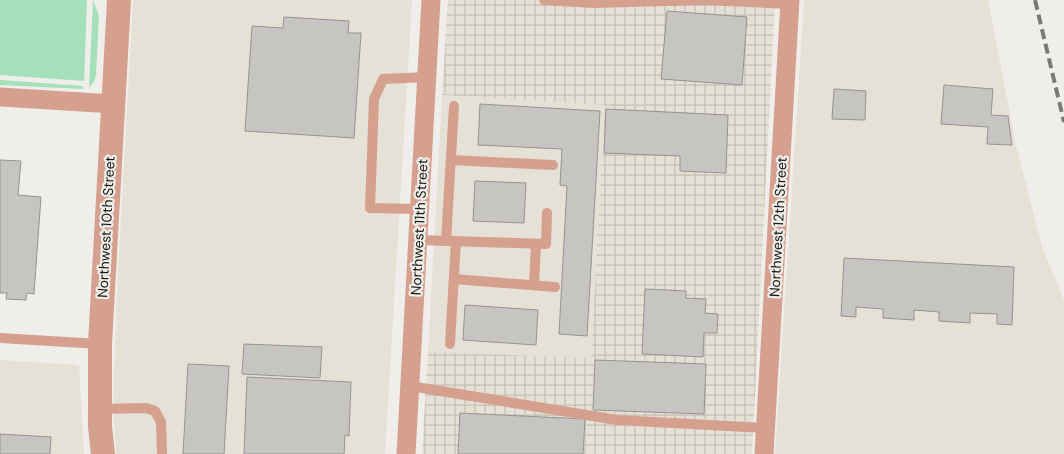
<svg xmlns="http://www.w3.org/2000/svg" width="1064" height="454" font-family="'DM Sans',sans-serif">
<defs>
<pattern id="industrial-grid" width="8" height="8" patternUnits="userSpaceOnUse" patternTransform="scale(1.25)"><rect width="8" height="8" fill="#e6e1d6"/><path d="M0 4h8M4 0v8" fill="none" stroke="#c5c0b7"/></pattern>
</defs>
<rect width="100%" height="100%" fill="#f0eeea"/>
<g fill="#e6e1d6">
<path d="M133,0h279l-27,454h-269l-3,-52 4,-109z"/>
<path d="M804,0h184l28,145 26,102 22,53v154h-289z"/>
<path d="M442,95l163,10 -14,254 -163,-7z"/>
<path d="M0,360l79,5 5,89h-84z"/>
</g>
<path fill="url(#industrial-grid)" d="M448,0h327l-23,454h-330l6,-102 163,6 14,-253 -163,-10z"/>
<g fill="#a4e0ba">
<path d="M0,0h87l-3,81 -84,-6z"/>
<path d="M93,0l6,16 -3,59 -2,7 -5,6z"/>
<path d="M0,80l83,6v3l-83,-4z"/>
</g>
<g fill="#c7c5c1" stroke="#959390">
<path d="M667,11l80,6 -5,68 -81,-6z"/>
<path d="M284,17l65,4 -1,12h13l-7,105 -109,-7 7,-105 31,2z"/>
<path d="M944,85l49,4 -2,26 17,1 4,29 -25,-1 1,-17 -47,-3z"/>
<path d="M834,89l32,2 -1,29 -33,-1z"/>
<path d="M480,104l120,7 -13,225 -28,-2 8,-148 -7,-1 2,-36 -84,-4z"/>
<path d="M606,109l122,6 -2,58 -46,-2v-15l-76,-3z"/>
<path d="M0,160l21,1 -3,34 23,2 -7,97 -7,-1 -1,7 -20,-1 1,-6h-7z"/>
<path d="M475,181l51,2 -2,40 -51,-2z"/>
<path d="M844,258l170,9 -2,58 -15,-1v-10l-27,-1v10l-31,-2v-9l-25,-2v10l-31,-2v-9l-27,-2v10l-15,-1z"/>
<path d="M645,289l41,2v7l20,1 -1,14 13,1 -1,19h-13l-1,24 -61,-3z"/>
<path d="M465,305l73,5 -2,35 -73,-5z"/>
<path d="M244,344l78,3 -2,31 -78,-4z"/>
<path d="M595,360l111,4 -2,50 -111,-4z"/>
<path d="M188,364l41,2 -5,88h-41z"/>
<path d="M247,377l104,5 -2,54 -4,-1 -1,19h-100z"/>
<path d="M460,413l125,6 -2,35h-125z"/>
<path d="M0,434l51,3 -1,17h-50z"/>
</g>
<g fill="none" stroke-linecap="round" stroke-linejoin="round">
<g stroke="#d5a18e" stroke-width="10">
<path d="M544,0l49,3 1,-3"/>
<path d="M593,3l112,-3 85,4"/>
<path d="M451,160l102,5"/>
<path d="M420,209l-50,-1 4,-109 9,-20 44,-2"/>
<path d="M418,240l128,4 1,-31"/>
<path d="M446,241l8,-135"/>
<path d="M454,279l101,8"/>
<path d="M534,285l2,-41"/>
<path d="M0,338l100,6"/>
<path d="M450,344l6,-103"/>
<path d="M410,386l207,34 149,8"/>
<path d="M100,409l46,-1 9,3 6,11 1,32"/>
</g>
<g stroke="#d5a18e" stroke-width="19">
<path d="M0,97l114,7"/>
<path d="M406,454l25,-454"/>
<path d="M764,454l26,-454"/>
</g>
<path stroke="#d5a18e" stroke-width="24" d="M103,454l-3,-27v-83l19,-344"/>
<path stroke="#7a7976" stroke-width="4" stroke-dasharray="10 5" stroke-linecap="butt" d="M1035,0l29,122"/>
</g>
<g text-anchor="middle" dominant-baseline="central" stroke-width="4.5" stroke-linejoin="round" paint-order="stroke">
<g font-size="14" fill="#181716" stroke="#f0eeea">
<text transform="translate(106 227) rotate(-87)">Northwest 10th Street</text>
<text transform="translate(419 227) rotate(-87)">Northwest 11th Street</text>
<text transform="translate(778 227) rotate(-87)">Northwest 12th Street</text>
</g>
</g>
</svg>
